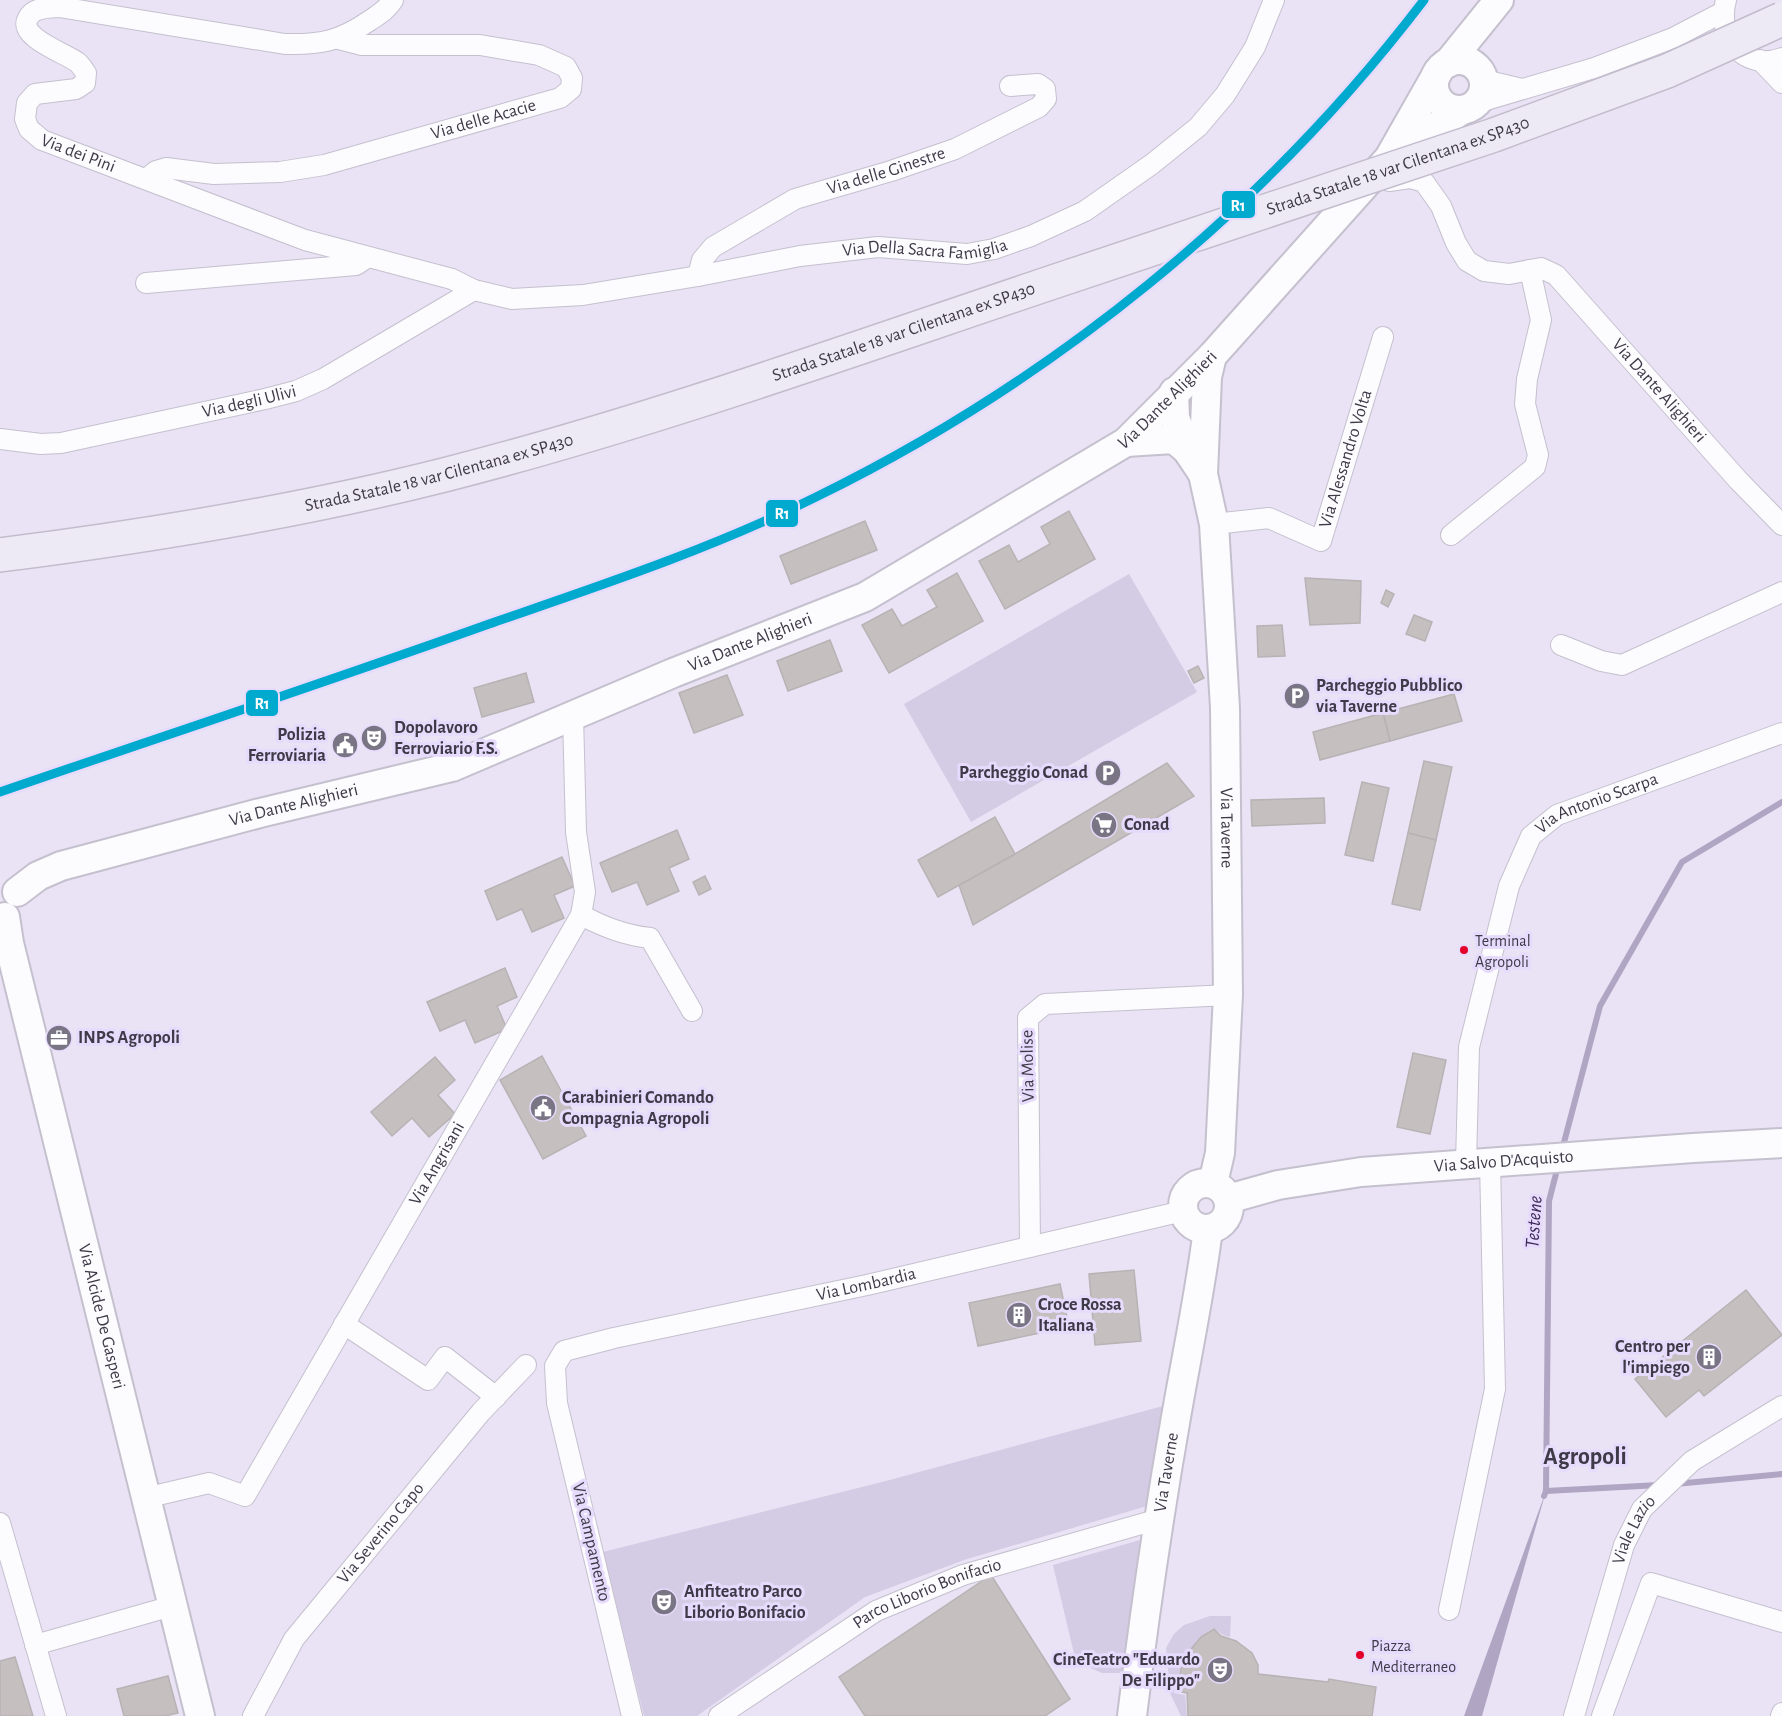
<svg xmlns="http://www.w3.org/2000/svg" width="1782" height="1716" font-family="'Alegreya Sans',sans-serif">
<rect width="100%" height="100%" fill="#e9e3f5"/>
<g fill="#d4cce4">
<path d="M1129,574l68,118 -226,130 -67,-118z"/>
<path d="M1163,1406l-16,100 -183,54 -99,37 -168,119h-53l-41,-164 283,-71z"/>
<path d="M1140,1540l-16,133h-22l-26,-11 -23,-97z"/>
<path d="M1210,1616h21l-1,21 -7,-2 -10,-7c-23,15 -34,37 -39,65l11,2 2,21h-6l-11,-23 -4,-45 8,-14 10,-9z"/>
</g>
<path fill="#b0a5c3" d="M1546,1491l-64,225h-18z"/>
<g fill="none" stroke-linecap="round" stroke-linejoin="round">
<g stroke="#b0a5c3" stroke-width="6">
<path d="M1562,1150l38,-144 82,-144 100,-60"/>
<path d="M1675,1484l107,-10"/>
<path d="M1546,1491l113,-6"/>
<path d="M1544,1496l2,-5 3,-290 9,-35"/>
</g>
</g>
<g fill="#c5bfc0" stroke="#b8b2b4" stroke-width="1.5">
<path d="M1069,511l26,48 -90,50 -26,-48 30,-16 9,17 32,-18 -9,-17z"/>
<path d="M865,521l12,29 -86,34 -11,-28z"/>
<path d="M957,573l26,48 -94,52 -27,-48 30,-16 10,17 35,-19 -10,-17z"/>
<path d="M1305,578l56,3 -1,42 -50,2z"/>
<path d="M1386,590l8,4 -6,13 -7,-4z"/>
<path d="M1414,615l18,7 -7,19 -19,-7z"/>
<path d="M1282,625l3,31 -27,1 -1,-31z"/>
<path d="M830,640l12,31 -54,20 -11,-30z"/>
<path d="M1198,666l6,12 -10,5 -6,-12z"/>
<path d="M526,673l8,29 -52,15 -8,-29z"/>
<path d="M727,675l16,40 -49,18 -15,-40z"/>
<path d="M1454,694l8,27 -72,20 -7,-28z"/>
<path d="M1383,713l7,28 -70,19 -7,-28z"/>
<path d="M1424,761l28,6 -16,73 -28,-7z"/>
<path d="M1167,763l27,33 -221,129 -14,-40 56,-31z"/>
<path d="M1362,782l27,6 -16,73 -28,-6z"/>
<path d="M1324,798l1,25 -73,3 -1,-26z"/>
<path d="M995,817l20,37 -77,43 -20,-37z"/>
<path d="M677,830l12,29 -20,9 10,23 -32,14 -10,-23 -25,10 -12,-29z"/>
<path d="M1408,833l28,7 -16,70 -28,-6z"/>
<path d="M562,857l13,29 -21,9 10,23 -32,14 -10,-23 -25,11 -12,-29z"/>
<path d="M705,876l6,13 -12,6 -6,-13z"/>
<path d="M505,968l12,29 -20,9 10,23 -32,14 -10,-23 -25,11 -13,-29z"/>
<path d="M1413,1053l33,7 -16,74 -33,-7z"/>
<path d="M542,1056l44,80 -43,23 -43,-79z"/>
<path d="M435,1057l20,23 -17,15 17,19 -26,23 -17,-19 -20,18 -21,-24z"/>
<path d="M1134,1270l7,71 -46,4 -6,-71z"/>
<path d="M1060,1284l9,43 -91,19 -9,-43z"/>
<path d="M1746,1290l36,45 -78,61 -5,-6 -33,27 -31,-38z"/>
<path d="M991,1575l79,124 -25,17h-180l-26,-39z"/>
<path d="M1214,1629l7,7 15,5 16,12 6,12v9l70,8 1,-3 47,8 -4,29h-184l-1,-23 -11,-2 6,-26 10,-17 9,-11z"/>
<path d="M15,1657l18,59h-33v-55z"/>
<path d="M168,1676l10,37 -13,3h-41l-7,-27z"/>
</g>
<g fill="none" stroke-linecap="round" stroke-linejoin="round">
<defs>
<g id="street">
<path id="s1" d="M393,0c-6,10 -15,15 -24,21 -29,20 -49,24 -84,23l-226,-37c-10,1 -26,0 -31,11 -11,19 37,35 49,44 4,3 6,7 9,11l-1,10 -9,6 -41,5 -8,9 -2,16 4,10 13,11 263,100 147,39 22,11 38,9 71,-4 115,-19 102,-20 78,-9 89,7 27,-5 37,-13 54,-25 67,-47 46,-37 27,-32 30,-48 19,-47"/>
<path d="M1726,0c-10,36 17,72 56,58"/>
<path d="M1760,60l22,23"/>
<path d="M1484,80l38,9"/>
<path d="M1476,103l118,-35 79,-30 50,-26"/>
<path id="s2" d="M146,179l10,-8 10,-3 48,6 66,-2 44,-7 236,-67 11,-9 1,-11 -6,-11 -27,-12 -59,-10h-118l-23,-6"/>
<path id="s3" d="M1389,181l21,-3 14,4 17,24 15,37 11,18 17,10 25,3 32,-6 15,7 182,205 44,45"/>
<path id="s4" d="M698,276l4,-16 11,-13 82,-48 96,-28 64,-22 84,-42 7,-8 -1,-10 -7,-5 -28,2"/>
<path d="M146,283l210,-18 12,-8"/>
<path id="s5" d="M0,439l41,5 20,-1 204,-44 31,-8 27,-12 151,-89"/>
<path id="s6" d="M1214,524l55,-6 52,23 62,-204"/>
<path d="M1451,535l84,-68 3,-12 -13,-51 2,-25 14,-59 -11,-50"/>
<path d="M1561,645l40,16 21,4 160,-73"/>
<path d="M581,915c23,12 43,20 69,23l42,73"/>
<path id="s7" d="M1466,1164l3,-117 40,-161 22,-50 26,-21 225,-82"/>
<path d="M1030,1247l-2,-229 17,-14 183,-9"/>
<path d="M344,1324l84,56 17,-23 51,40"/>
<path id="s8" d="M145,1498l64,-15 36,13 336,-581 4,-23 -9,-60 -3,-117"/>
<path d="M0,1523l56,193"/>
<path d="M1449,1610l46,-221 -5,-226"/>
<path d="M35,1645l137,-39"/>
<path id="s9" d="M253,1716l41,-77 187,-227 45,-47"/>
<path id="s10" d="M632,1716l-75,-313 -2,-37 9,-15 50,-13 253,-53 316,-74"/>
<path id="s11" d="M719,1716l157,-105 87,-36 196,-56"/>
<path id="s12" d="M1574,1716l50,-171 18,-36 50,-48 90,-55"/>
<path d="M1602,1716l49,-133 131,39"/>
<path d="M1781,1716l1,-3"/>
</g>
<g id="secondary">
<circle cx="1459" cy="85" r="25"/>
<path d="M1448,63l51,-63"/>
<path d="M1393,155l69,-45"/>
<path id="s13" d="M1212,356l-5,21 -4,97 11,50 11,184 3,287 -8,158 -7,30"/>
<path d="M1174,392l1,26 12,32 16,24"/>
<path d="M1126,442l48,-3 13,11"/>
<path id="s14" d="M17,892l21,-16 23,-10 199,-53 192,-46 221,-94 192,-76 261,-155 86,-86 177,-198 49,-86"/>
<path id="s15" d="M5,917l4,26 191,773"/>
<circle cx="1206" cy="1206" r="23"/>
<path id="s16" d="M1228,1199l50,-14 83,-13 332,-24 89,-5"/>
<path id="s17" d="M1132,1716c12,-98 26,-196 43,-293 11,-65 25,-129 33,-194"/>
</g>
<g id="highway">
<path id="s18" d="M0,555c149,-19 298,-43 444,-80 212,-54 420,-130 627,-199"/>
</g>
</defs>
<use href="#street" stroke="#c5c0ce" stroke-width="22"/>
<use href="#secondary" stroke="#c5c0ce" stroke-width="32"/>
<use href="#highway" stroke="#c2bccd" stroke-width="36"/>
<use href="#street" stroke="#fcfbfe" stroke-width="20"/>
<use href="#secondary" stroke="#fcfbfe" stroke-width="28"/>
<use href="#highway" stroke="#eeeaf5" stroke-width="33"/>
<defs>
<g id="highway-bridge">
<path id="s19" d="M1071,276l423,-141 173,-64 115,-52"/>
</g>
</defs>
<use href="#highway-bridge" stroke="#c2bccd" stroke-width="36" stroke-linecap="butt"/>
<use href="#highway-bridge" stroke="#eeeaf5" stroke-width="33"/>
<defs>
<path id="rail-1" d="M0,792c163,-56 327,-110 489,-168 110,-38 222,-75 327,-127 237,-116 447,-286 608,-497"/>
</defs>
<use href="#rail-1" stroke="#e7dbfd" stroke-width="14"/>
<use href="#rail-1" stroke="#00a9ce" stroke-width="9"/>
</g>
<defs>
<symbol id="parking-disc" viewBox="-11 -11 22 22"><circle r="9.5" fill="#7a7585" stroke="#e7dbfd"/><path d="M-3.5-5.5H1a3.5 3.5 0 0 1 0 7H-1V5.5H-3.5ZM-1-3.4V-.6H.8a1.4 1.4 0 0 0 0-2.8Z" fill="#fff"/></symbol>
<symbol id="theatre-disc" viewBox="-11 -11 22 22"><circle r="9.5" fill="#7a7585" stroke="#e7dbfd"/><path d="M-5-5.5Q0-4 5-5.5V0Q5 5 0 6Q-5 5-5 0ZM-3.3-2.5H-1v1.5H-3.3ZM1-2.5H3.3v1.5H1ZM-2.8 1Q0 5.5 2.8 1Z" fill="#fff"/></symbol>
<symbol id="civic-disc" viewBox="-11 -11 22 22"><circle r="9.5" fill="#7a7585" stroke="#e7dbfd"/><path d="M-.6-6.5H3V-4.5H.6V-3L4-1V1h2V6H-6V1h2V-1L-.6-3ZM-1.2 2.5V6h2.4V2.5Z" fill="#fff"/></symbol>
<symbol id="supermarket-disc" viewBox="-11 -11 22 22"><circle r="9.5" fill="#7a7585" stroke="#e7dbfd"/><path d="M-6-5.5h2.5l.6 2H6L4.5 2H-2.5L-4.4-4H-6ZM-1.5 3.2a1.3 1.3 0 1 0 .1 0ZM3 3.2a1.3 1.3 0 1 0 .1 0Z" fill="#fff"/></symbol>
<symbol id="office-disc" viewBox="-11 -11 22 22"><circle r="9.5" fill="#7a7585" stroke="#e7dbfd"/><path d="M-6-3h4V-5.5h4V-3h4V5H-6ZM-1-4.5V-3h2v-1.5ZM-6 0V1H6V0Z" fill="#fff"/></symbol>
<symbol id="building-disc" viewBox="-11 -11 22 22"><circle r="9.5" fill="#7a7585" stroke="#e7dbfd"/><path d="M-4-6H4V6H1V3H-1V6H-4ZM-2.5-4.3h1.7v1.8h-1.7ZM.8-4.3h1.7v1.8H.8ZM-2.5-1h1.7V.8h-1.7ZM.8-1h1.7V.8H.8Z" fill="#fff"/></symbol>
</defs>
<g fill-rule="evenodd">
<use href="#parking-disc" x="1282" y="681" width="30" height="30"/>
<use href="#theatre-disc" x="359" y="723" width="30" height="30"/>
<use href="#civic-disc" x="330" y="730" width="30" height="30"/>
<use href="#parking-disc" x="1093" y="758" width="30" height="30"/>
<use href="#supermarket-disc" x="1089" y="810" width="30" height="30"/>
<use href="#office-disc" x="44" y="1023" width="30" height="30"/>
<use href="#civic-disc" x="528" y="1093" width="30" height="30"/>
<use href="#building-disc" x="1004" y="1300" width="30" height="30"/>
<use href="#building-disc" x="1694" y="1342" width="30" height="30"/>
<use href="#theatre-disc" x="649" y="1587" width="30" height="30"/>
<use href="#theatre-disc" x="1205" y="1655" width="30" height="30"/>
</g>
<g fill="#e4002b" stroke="#e7dbfd" stroke-width="2">
<circle cx="1464" cy="950" r="5"/>
<circle cx="1360" cy="1655" r="5"/>
</g>
<g text-anchor="middle" dominant-baseline="central" stroke-width="6" stroke-linejoin="round" paint-order="stroke">
<g font-size="16" fill="#3f3a48" stroke="#e7dbfd" text-anchor="start">
<text x="1475" y="941">Terminal<tspan x="1475" dy="21">Agropoli</tspan></text>
<text x="1371" y="1646">Piazza<tspan x="1371" dy="21">Mediterraneo</tspan></text>
</g>
<g font-size="18" fill="#3f3a48" stroke="#e7dbfd">
<text stroke="none"><textPath href="#s2" startOffset="348">Via delle Acacie</textPath></text>
<text stroke="none"><textPath href="#s1" startOffset="627">Via dei Pini</textPath></text>
<text stroke="none"><textPath href="#s19" startOffset="345">Strada Statale 18 var Cilentana ex SP430</textPath></text>
<text stroke="none"><textPath href="#s4" startOffset="224">Via delle Ginestre</textPath></text>
<text stroke="none"><textPath href="#s1" startOffset="1503">Via Della Sacra Famiglia</textPath></text>
<text stroke="none"><textPath href="#s18" startOffset="933">Strada Statale 18 var Cilentana ex SP430</textPath></text>
<text stroke="none"><textPath href="#s3" startOffset="375">Via Dante Alighieri</textPath></text>
<text stroke="none"><textPath href="#s14" startOffset="1264">Via Dante Alighieri</textPath></text>
<text stroke="none"><textPath href="#s5" startOffset="254">Via degli Ulivi</textPath></text>
<text stroke="none"><textPath href="#s6" startOffset="198">Via Alessandro Volta</textPath></text>
<text stroke="none"><textPath href="#s18" startOffset="447">Strada Statale 18 var Cilentana ex SP430</textPath></text>
<text stroke="none"><textPath href="#s14" startOffset="778">Via Dante Alighieri</textPath></text>
<text stroke="none"><textPath href="#s14" startOffset="292">Via Dante Alighieri</textPath></text>
<text stroke="none"><textPath href="#s7" startOffset="412">Via Antonio Scarpa</textPath></text>
<text stroke="none"><textPath href="#s13" startOffset="474">Via Taverne</textPath></text>
<text transform="translate(1028 1066) rotate(-91)">Via Molise</text>
<text stroke="none"><textPath href="#s16" startOffset="279">Via Salvo D'Acquisto</textPath></text>
<text stroke="none"><textPath href="#s8" startOffset="488">Via Angrisani</textPath></text>
<text stroke="none"><textPath href="#s10" startOffset="686">Via Lombardia</textPath></text>
<text stroke="none"><textPath href="#s15" startOffset="411">Via Alcide De Gasperi</textPath></text>
<text stroke="none"><textPath href="#s17" startOffset="246">Via Taverne</textPath></text>
<text stroke="none"><textPath href="#s12" startOffset="196">Viale Lazio</textPath></text>
<text stroke="none"><textPath href="#s9" startOffset="224">Via Severino Capo</textPath></text>
<text transform="translate(591 1542) rotate(77)">Via Campamento</text>
<text stroke="none"><textPath href="#s11" startOffset="243">Parco Liborio Bonifacio</textPath></text>
</g>
<g font-size="18" font-weight="bold" fill="#3f3a48" stroke="#e7dbfd" text-anchor="start">
<text x="1316" y="686">Parcheggio Pubblico<tspan x="1316" dy="21">via Taverne</tspan></text>
<text x="394" y="728">Dopolavoro<tspan x="394" dy="21">Ferroviario F.S.</tspan></text>
<text x="326" y="735" text-anchor="end">Polizia<tspan x="326" dy="21">Ferroviaria</tspan></text>
<text x="1088" y="773" text-anchor="end">Parcheggio Conad</text>
<text x="1124" y="825">Conad</text>
<text x="78" y="1038">INPS Agropoli</text>
<text x="562" y="1098">Carabinieri Comando<tspan x="562" dy="21">Compagnia Agropoli</tspan></text>
<text x="1038" y="1305">Croce Rossa<tspan x="1038" dy="21">Italiana</tspan></text>
<text x="1690" y="1347" text-anchor="end">Centro per<tspan x="1690" dy="21">l'impiego</tspan></text>
<text x="684" y="1592">Anfiteatro Parco<tspan x="684" dy="21">Liborio Bonifacio</tspan></text>
<text x="1200" y="1660" text-anchor="end">CineTeatro "Eduardo<tspan x="1200" dy="21">De Filippo"</tspan></text>
</g>
<g font-size="20" font-style="italic" fill="#3d2858" stroke="#e7dbfd">
<text transform="translate(1534 1222) rotate(-86)">Testene</text>
</g>
<g font-size="24" font-weight="bold" fill="#3f3a48" stroke="#e7dbfd">
<text x="1585" y="1457">Agropoli</text>
</g>
</g>
<g stroke="#e7dbfd" stroke-width="2">
<rect x="1221" y="190" width="35" height="29" rx="6" fill="#00a9ce"/>
<rect x="765" y="499" width="34" height="29" rx="6" fill="#00a9ce"/>
<rect x="245" y="689" width="34" height="28" rx="6" fill="#00a9ce"/>
</g>
<g font-size="16" text-anchor="middle" font-weight="bold" fill="#fff">
<text x="1238" y="211">R1</text>
<text x="782" y="519">R1</text>
<text x="262" y="709">R1</text>
</g>
</svg>
